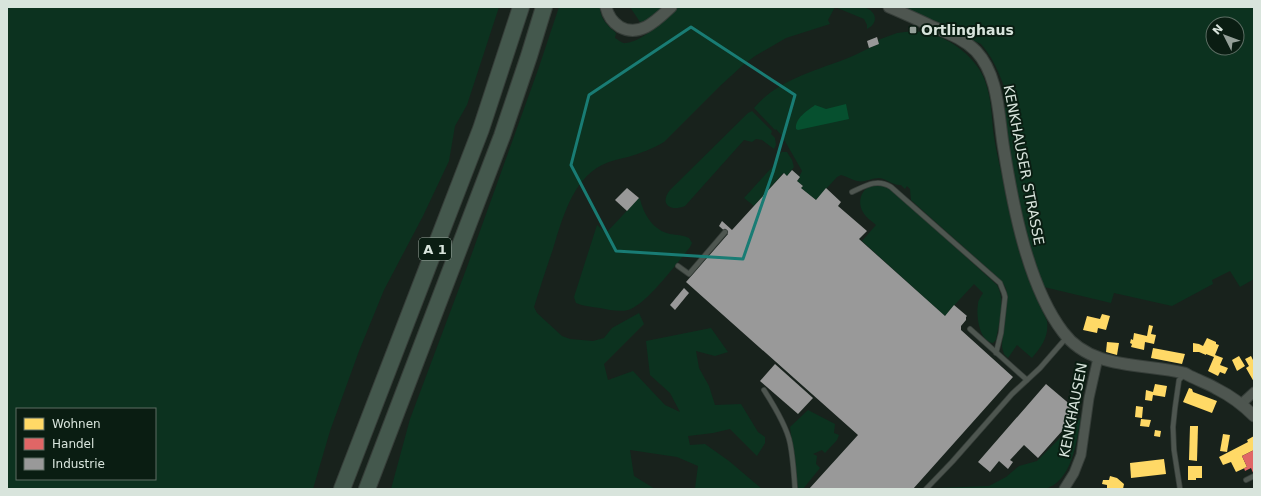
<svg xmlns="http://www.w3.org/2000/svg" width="1261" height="496" font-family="'DejaVu Sans',sans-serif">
<rect width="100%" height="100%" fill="#18221c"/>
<g fill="#0c321f" fill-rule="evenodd">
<path d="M7,7h492l-32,98 -12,21 -6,35 -26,55 -39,74 -25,61 -29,80 -17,58h-306zM17,409h138v70h-138z"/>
<path d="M559,7h41c0,12 8,19 16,26l-1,5c4,2 7,6 11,5 16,-1 41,-25 52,-36h185c3,1 7,2 9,5 6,6 2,14 -5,17v-4l-3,-6 -29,-12 -7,13 2,4 -44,14 -31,18 -12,9 -23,21 -56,56c-12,7 -23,11 -36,15 -9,2 -18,4 -26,8 -30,15 -40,55 -49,84 -7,20 -13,39 -19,58l3,6 25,23 8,3 23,2 11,-3 8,-10 27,-15 5,11 -40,40 4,16 25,-9 32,34 15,7 -10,-19 -20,-18 -4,-34 65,-13 17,24 -13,4 -19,-5 3,17 10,18 6,19 26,-1 17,28 7,5v6l-8,13 -27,-27 -17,4 -25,3 2,9 15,-1 24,17 33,28h-66l-1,-1 3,-22 -21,-9 -47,-7 4,26 21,13h-264l19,-70 57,-152 72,-200z"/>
<path d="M630,7h33l-14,13 -9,2z"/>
<path d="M901,7h353v272l-14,8 -10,-16 -18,9 1,4 -41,22 -58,-13 -3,10 -67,-16c-21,-55 -34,-120 -41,-179l9,-1c-9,-22 -15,-45 -31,-63zM1213,24h24v24h-24z"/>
<path d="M913,31c5,1 11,1 15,2 20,5 40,19 51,36 13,20 12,46 15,68 2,13 5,26 8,39 4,23 9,46 15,68 7,27 18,52 30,77 2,15 -5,25 -15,37l-15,-13 -9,13 -4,-4 -2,-7c0,-14 7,-45 4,-58 -2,-6 -8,-11 -12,-15l-83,-74 -1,-11 -3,-3 -2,3 -4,-4c-8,1 -13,-6 -22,-7 -7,0 -15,5 -22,3 -5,-1 -11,-5 -16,-6l-4,2 -21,23 -15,-12 2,-2 -6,-5 3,-3 -1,-1 3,-6 -20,-35 -6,-7 -1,1 -21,-22c23,-28 61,-37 94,-50 10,-4 20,-10 31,-14l-1,-4 19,-7z"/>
<path d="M752,111l20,20 -1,3 4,4 1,7 -2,4 -12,-9 -6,-1 -4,3 -8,-2 -59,66c-15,6 -26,-2 -15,-16l78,-77z"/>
<path d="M782,152h5l5,8 2,7 -7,9 -4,-3 -29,33 -10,-8 31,-34 2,-9z"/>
<path d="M881,184l5,2 8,6 103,93c9,16 2,37 -1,55l-3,3c-14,-2 -17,-27 -15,-39 0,-4 3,-7 5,-11l-9,-9 -26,28 1,1 -4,3 -83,-75 14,-16c-4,-4 -11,-8 -13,-13 -6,-9 -2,-23 8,-26 3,-1 7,-1 10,-2z"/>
<path d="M639,198l1,1c4,16 13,31 30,35 7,1 13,1 19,4l3,5 -2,4c-12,15 -45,59 -62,63 -9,2 -19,0 -28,-2 -8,-1 -17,-2 -24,-5l-2,-6 23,-72 9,8z"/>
<path d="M808,410l27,14 -1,9 5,2 -2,5 -12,13 -3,-3 -9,4 4,2 -1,8 4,4 -17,21h-5l-8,-62z"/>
<path d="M1081,417c-4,23 -9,66 -37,72h-109l1,-1 53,-2 17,-9 13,-11 18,-5z"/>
</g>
<path fill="#06502f" d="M846,104l3,15 -51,11 -2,-1c-1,-11 11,-18 19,-24l11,4z"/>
<g fill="#ffd966">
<path d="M1102,314l8,2 -4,14 -8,-2 -1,5 -14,-3 4,-14 13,3z"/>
<path d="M1149,325l4,1 -2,8 5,1 -2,9 -9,-2 -1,8 -13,-3 1,-3 -2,-1 1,-4 2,1 1,-7 13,3z"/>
<path d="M1207,338l9,4v2l3,1 -4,10 8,3 -3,7 8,3 -3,6 -5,-2 -2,4 -10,-5 6,-14 -8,-3v1l-7,-3h-6v-9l6,1 4,2z"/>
<path d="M1107,342l12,1 -2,12 -11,-3z"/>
<path d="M1153,348l32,6 -3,10 -31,-6z"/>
<path d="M1239,356l6,10 -8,5 -5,-11z"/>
<path d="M1251,356l3,6v20l-8,-14 3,-2 -4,-7z"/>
<path d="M1155,384l12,2 -2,11 -12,-2 -1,6 -7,-1 1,-10 7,2z"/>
<path d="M1189,388l3,1 1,3 24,9 -5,12 -29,-11z"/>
<path d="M1136,406l7,1 -1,11 -7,-1z"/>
<path d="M1141,419l10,1 -2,7 -9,-1z"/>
<path d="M1190,426h8l-1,35 -8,-1z"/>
<path d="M1155,430l6,1 -1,6 -6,-1z"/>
<path d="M1223,434l7,1 -3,17 -7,-1z"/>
<path d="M1254,436v14l-12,6 5,11 -11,5 -5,-10 -8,3 -4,-8 29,-15 -1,-2z"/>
<path d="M1164,459l2,15 -35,4 -1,-15z"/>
<path d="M1188,466h14v12h-6v2h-8z"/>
<path d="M1110,476l7,2 7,6 -1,5h-13v-1h-3v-3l-5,-1 1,-4h6z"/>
</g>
<path fill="#e06666" d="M1254,450v25l-3,-7 -6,3 -1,-3 3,-1 -5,-11z"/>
<g fill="#999">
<path d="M877,37l2,7 -10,4 -2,-7z"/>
<path d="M792,170l8,7 -3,4 6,5 -2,2 15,12 10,-12 15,14 -3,4 29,25 -8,8 86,77 9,-11 13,11 -1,1v3l-5,6v4l52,47 -100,112h-104l49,-54 -172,-153 42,-48 -9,-8 3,-5 10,9 52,-57 3,3z"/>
<path d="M627,188l12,10 -12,13 -12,-11z"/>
<path d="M684,288l5,5 -14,17 -5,-5z"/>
<path d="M775,364l38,34 -15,16 -38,-33z"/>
<path d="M1046,384l33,28 -41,46 -14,-13 -14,15 3,2 -5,7 -9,-8 -9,11 -12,-10z"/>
</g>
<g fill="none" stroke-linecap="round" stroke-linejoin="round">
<defs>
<g id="service">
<path d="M852,192c13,-6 25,-14 39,-5l109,96 4,10 1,4 -4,36 -5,20"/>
<path d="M678,266l11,8 36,-42"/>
<path d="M970,329l57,51"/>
<path d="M764,390c9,14 23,37 26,53 3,15 4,31 5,46"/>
<path d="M1246,480l8,-4"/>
<path d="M926,489l26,-27 60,-68 28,-26 27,-31"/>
<path d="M1180,489l-6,-39 -1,-23 2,-19 4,-28 6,-6"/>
</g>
<g id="minor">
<path d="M1241,404l13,-12"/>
<path d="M1064,489l10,-16 7,-18 8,-57 9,-40"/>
</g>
<g id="tertiary">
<path d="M606,7c2,9 6,15 14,20 20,11 37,-7 51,-20"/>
<path d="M889,7c14,6 28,12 42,19 16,7 32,12 45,25 24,26 22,66 28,99 9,56 24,136 59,182 28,38 80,31 121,41 3,1 5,3 8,4 8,4 17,7 25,12 14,7 26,16 37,27"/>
</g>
<g id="motorway">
<path d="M342,489l139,-360 40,-122"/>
<path d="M367,489l135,-353 27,-80 15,-49"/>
</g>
</defs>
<use href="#service" stroke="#363e39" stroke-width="6"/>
<use href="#minor" stroke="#363e39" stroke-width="11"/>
<use href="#tertiary" stroke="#363e39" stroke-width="13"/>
<use href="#motorway" stroke="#363e39" stroke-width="18"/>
<use href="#service" stroke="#4e5650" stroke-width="4.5"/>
<use href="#minor" stroke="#4e5650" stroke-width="9"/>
<use href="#tertiary" stroke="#4e5650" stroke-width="11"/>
<use href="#motorway" stroke="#44584d" stroke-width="16"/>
</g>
<path fill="none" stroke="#197c74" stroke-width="3" stroke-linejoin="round" d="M691,27l104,68 -22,77 -30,87 -127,-8 -45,-86 18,-70z"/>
<rect fill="#95a099" stroke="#0a1d12" stroke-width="1.5" x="909" y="26" width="8" height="8" rx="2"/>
<g text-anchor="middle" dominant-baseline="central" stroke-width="4" stroke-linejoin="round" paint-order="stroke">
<rect fill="#0a1d12" stroke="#9aa89f" stroke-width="1" x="419" y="238" width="32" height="22" rx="3"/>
<g font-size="13" font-weight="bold" fill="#d8e4dc">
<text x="435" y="249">A 1</text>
</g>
<g font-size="14" font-weight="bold" fill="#d8e4dc" stroke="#0a1d12" text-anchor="start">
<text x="921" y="30">Ortlinghaus</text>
</g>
<g font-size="14" fill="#d8e4dc" stroke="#0a1d12">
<text transform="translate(1024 165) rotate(79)">KENKHAUSER STRASSE</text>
<text transform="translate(1073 410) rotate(-79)">KENKHAUSEN</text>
</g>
</g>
<rect width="1261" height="496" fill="none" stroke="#d8e4dc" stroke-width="16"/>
<rect x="16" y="408" width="140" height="72" fill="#0a1d12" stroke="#5c6d63"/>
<rect x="24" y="418" width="20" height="12" fill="#ffd966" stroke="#5c6d63"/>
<text x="52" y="428" font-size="12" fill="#d8e4dc">Wohnen</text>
<rect x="24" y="438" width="20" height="12" fill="#e06666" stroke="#5c6d63"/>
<text x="52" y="448" font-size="12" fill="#d8e4dc">Handel</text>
<rect x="24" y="458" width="20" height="12" fill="#999999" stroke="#5c6d63"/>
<text x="52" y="468" font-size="12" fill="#d8e4dc">Industrie</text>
<g transform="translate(1225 36) rotate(312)"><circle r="19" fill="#0a1d12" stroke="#5c6d63"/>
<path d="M0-3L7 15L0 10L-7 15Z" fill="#95a099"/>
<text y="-6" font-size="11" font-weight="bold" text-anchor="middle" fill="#d8e4dc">N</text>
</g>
</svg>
